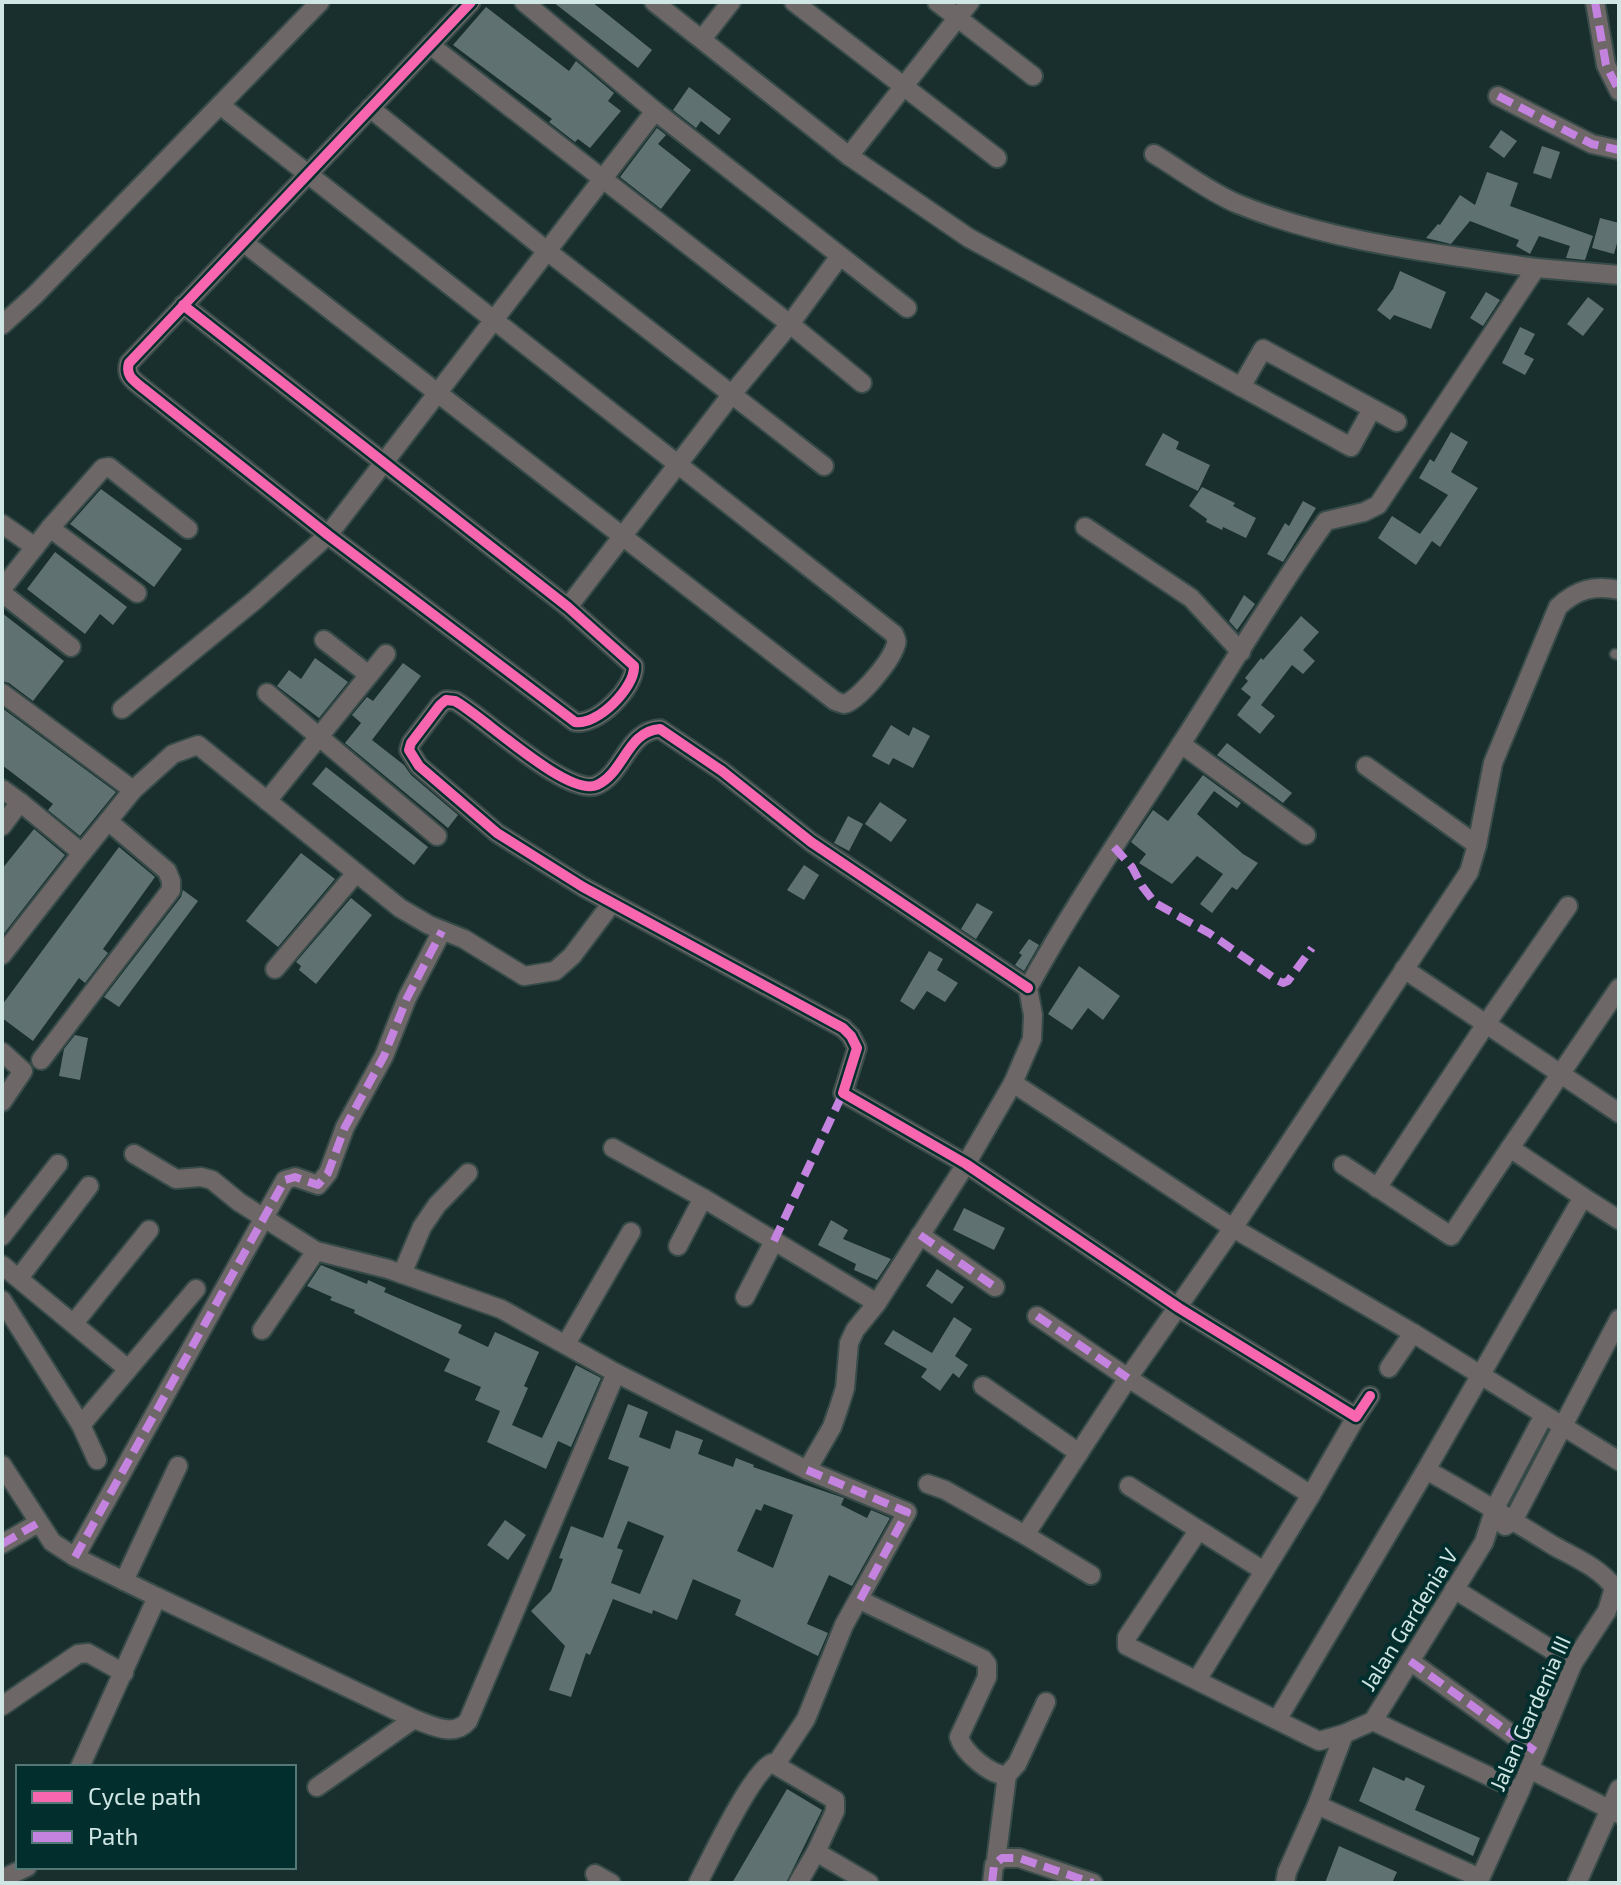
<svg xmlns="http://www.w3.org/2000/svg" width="1621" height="1885" font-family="'Exo 2',sans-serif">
<rect width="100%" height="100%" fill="#182f2e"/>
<g fill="#5f7271" fill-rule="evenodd">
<path d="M553,2h39l60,48 -14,18z"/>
<path d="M486,7l83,64 7,-10 38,32 -6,8 13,10 -31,37 -12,-9 -3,3 -26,-20 3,-3 -99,-74z"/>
<path d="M689,87l42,32 -12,16 -18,-14 -5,7 -23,-18z"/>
<path d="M657,128l9,7 -8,9 33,26 -30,39 -41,-32z"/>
<path d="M1501,130l16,11 -13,17 -15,-11z"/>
<path d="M1542,146l18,6 -9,27 -18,-6z"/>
<path d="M1487,172l31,11 -8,23 83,30 -8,24 -19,-2 4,-12 -31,-10 -9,18 -14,-8 3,-6 -49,-19 -19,23 -25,-6 12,-14 2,1 20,-30 15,10z"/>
<path d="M1600,218l19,5v13l-5,18 -22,-6z"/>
<path d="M1400,271l46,21 -15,37 -37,-14 -4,5 -13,-10 16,-21z"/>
<path d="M1486,292l14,8 -17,26 -13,-8z"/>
<path d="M1588,297l16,12 -21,27 -16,-12z"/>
<path d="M1520,327l15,7 -11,20 10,5 -9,16 -23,-12z"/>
<path d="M1451,432l17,10 -17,30 27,16 -38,59 -8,-6 -16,24 -38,-27 14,-22 28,18 28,-39 -29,-17 11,-19 4,3z"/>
<path d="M1163,433l16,9 -3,7 34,16 -12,26 -53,-26z"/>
<path d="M1202,487l33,16 -2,3 23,12 -10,20 -23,-11 -1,3 -16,-8 1,-3 -18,-13z"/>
<path d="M101,489l81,60 -28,38 -84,-63z"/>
<path d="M1303,501l13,7 -33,54 -16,-8 18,-31 4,3z"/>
<path d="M55,552l72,55 -14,18 -13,-11 -15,20 -58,-45z"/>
<path d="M1244,595l11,9 -18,26 -8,-9z"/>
<path d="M2,613l62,48 -31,40 -24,-18 -7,-2z"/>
<path d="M1301,616l18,16 -16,18 12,11 -12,13 -11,-9 -31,40 14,11 -15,18 -23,-19 14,-18 -10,-8 7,-8 -3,-3 16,-20 2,2z"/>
<path d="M315,658l33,24 -29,36 -42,-32 12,-16 12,9z"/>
<path d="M403,663l18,13 -49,64 32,25 7,10 47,40 -10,13 -103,-85 16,-20 -9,-8 15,-18 6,4z"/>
<path d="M2,708l114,84 -36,44 -32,-26 5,-6 -51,-39z"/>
<path d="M891,725l18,11 4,-9 17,9 -17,32 -20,-10 -4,7 -17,-9z"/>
<path d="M1227,743l65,50 -9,10 -66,-48z"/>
<path d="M326,767l102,80 -14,18 -102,-81z"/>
<path d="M1203,775l38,28 -4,5 -23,-17 -17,23 46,40 15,9 -21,27 -5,-3 -20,26 -12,-9 23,-30 -26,-18 -25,28 -33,-21 7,-9 -15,-12 22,-32 15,11z"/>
<path d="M880,802l27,18 -16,22 -26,-18z"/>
<path d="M848,816l15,8 -14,27 -15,-8z"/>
<path d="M34,829l31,26 -63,81v-67z"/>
<path d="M119,847l36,30 -52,72 5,4 -23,30 -6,-5 -46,63 -31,-23v-13z"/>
<path d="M301,853l34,26 -57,68 -32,-26z"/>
<path d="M804,865l15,10 -15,25 -17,-10z"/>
<path d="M183,890l15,11 -79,106 -15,-10 77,-100z"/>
<path d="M351,898l21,17 -56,69 -17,-14 2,-4 -5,-4z"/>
<path d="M977,903l16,9 -17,27 -15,-10z"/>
<path d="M1029,939l10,6 -15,26 -9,-6 7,-10 -3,-2z"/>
<path d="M929,951l14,8 -6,11 21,13 -13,19 -18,-11 -13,19 -14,-9z"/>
<path d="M1079,966l41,30 -17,24 -15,-12 -16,22 -24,-16z"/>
<path d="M75,1035l13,3 -8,42 -21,-4 5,-27z"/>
<path d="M964,1208l41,20 -11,22 -41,-20z"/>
<path d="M831,1220l17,10 -5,9 48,20 -14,21 -23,-10 2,-6 -38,-19z"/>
<path d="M321,1265l46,19 1,-4 18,8 -2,4 78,33 -4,8 30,14 7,-15 44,20 -15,34 4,2 -16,37 30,13 34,-73 25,13 -30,69 -13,-6 -12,28 -59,-27 13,-31 -25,-11 6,-13 -37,-16 6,-12 -96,-46 1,-3 -25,-10 2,-3 -25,-11z"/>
<path d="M937,1269l27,18 -12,17 -26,-18z"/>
<path d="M954,1317l18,12 -17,27 13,9 -9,13 -6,-5 -13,18 -19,-14 6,-8 -43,-25 9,-14 39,23z"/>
<path d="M628,1404l20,8 -9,25 31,12 6,-19 27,10 -5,14 35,13 3,-9 18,7 -1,2 91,31 -3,7 26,13 4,-8 19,8 -38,68 -23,-11 -22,49 21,9 -10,23 -83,-41 6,-15 -48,-21 -16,41 -24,-10 -1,4 -39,-15 -23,56 -4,-2 -15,44 -22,-7 16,-44 -34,-35 20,-20 12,-32 -4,-1 12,-32 32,12 26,-71 -21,-8zM764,1504l29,11 -20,53 -36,-17 19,-42 5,2zM628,1521l36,15 -24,58 -29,-11 12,-33 -6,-2z"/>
<path d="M505,1520l21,15 -18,25 -21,-15z"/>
<path d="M1373,1767l31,14 2,-4 19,9 -10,24 65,28 -7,18 -114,-55z"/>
<path d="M787,1789l35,21 -36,73h-54z"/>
<path d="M1339,1846l58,26 -5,11h-67z"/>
</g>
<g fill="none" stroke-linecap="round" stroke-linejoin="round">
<defs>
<path id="lane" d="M1615,654l4,1"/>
<g id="street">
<path d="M524,2l131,109 252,197"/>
<path d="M654,2l195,154 120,82 382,209 21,-38"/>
<path d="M794,2l203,156"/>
<path d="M937,2l96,74"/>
<path d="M1595,2l11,63 13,26"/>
<path d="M702,39l29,-37"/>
<path d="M430,45l360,279 72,59"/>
<path d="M1498,96l94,48 27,6"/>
<path d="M220,105l674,529c2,6 4,6 1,13 -5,15 -37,54 -51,57l-9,-3 -592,-459"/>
<path d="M370,108l177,143 277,215"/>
<path d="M1154,154c27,16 55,38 84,50 95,39 198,49 298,64"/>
<path d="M849,156l121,-154"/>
<path d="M183,305l385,302 66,59c1,22 -37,60 -59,56l-247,-187 -184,-146c-10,-8 -19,-13 -15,-26l342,-361"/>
<path d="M2,325l33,-30 285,-293"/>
<path d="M1241,387l22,-38 134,73"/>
<path d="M2,524l33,23"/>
<path d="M1085,527l106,71 50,54"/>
<path d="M50,528l87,65"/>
<path d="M2,589l48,-61 53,-60 6,-1 79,62"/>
<path d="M2,593l69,54"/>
<path d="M568,607l164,-213 58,-70 50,-68"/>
<path d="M324,640l45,35"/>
<path d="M2,693l131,97 40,-36 25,-9 202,163 29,17 35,14 60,37 31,-5 17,-15 40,-53"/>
<path d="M267,693l170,143"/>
<path d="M122,709l132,-108 74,-66 327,-424"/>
<path d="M1181,744l125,91"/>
<path d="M1366,766l111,79"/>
<path d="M2,789l18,13"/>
<path d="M267,801l119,-147"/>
<path d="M2,826l18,-24 62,51 51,-63"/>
<path d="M2,955l80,-102"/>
<path d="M275,969l81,-96"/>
<path d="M1404,969l215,144"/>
<path d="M1028,988l-217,-146 -89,-71 -62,-42c-33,2 -36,44 -63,56 -29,13 -114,-69 -142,-84l-9,-1 -6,5 -29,38 -2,7 10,16 78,67 86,54 260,141 8,8 6,12 -14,45 123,71 213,144 177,109 14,-21"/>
<path d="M2,1052l21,19 -21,31"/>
<path d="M41,1060l130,-170v-9l-4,-10 -59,-50"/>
<path d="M1013,1083l220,145 180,105 206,128"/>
<path d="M613,1148l90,50 174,105"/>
<path d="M134,1154l42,25 25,-2 11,3 27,22 77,49 72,18 113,40 115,64 191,97 100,42 -63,113 -38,94 -30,45"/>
<path d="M1343,1165l108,71 59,-88"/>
<path d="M1377,1188l109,-164 82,-118"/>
<path d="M1583,1197l-73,-49 109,-160"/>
<path d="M920,1235l75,52"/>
<path d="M2,1236l56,-72"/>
<path d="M678,1246l25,-48"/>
<path d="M2,1265l126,104"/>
<path d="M402,1274l20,-47 15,-22 31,-32"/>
<path d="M19,1278l70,-92"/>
<path d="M745,1297l29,-56"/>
<path d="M2,1300l79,125 16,35"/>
<path d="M1037,1316l91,62 183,117 45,-78"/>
<path d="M74,1323l75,-93"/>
<path d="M262,1330l54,-79"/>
<path d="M566,1344l65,-112"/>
<path d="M1389,1368l24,-35"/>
<path d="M983,1386l96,67"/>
<path d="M81,1425l115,-136"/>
<path d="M2,1465l50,77 23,15 82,40"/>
<path d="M807,1470l25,-43 6,-17 7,-22 4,-45 6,-13 22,-27 89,-139 47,-81 19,-44 1,-24 -5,-27c49,-89 107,-172 162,-258 45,-70 87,-141 136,-209l38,-9 14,-7 158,-237 83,7"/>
<path d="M928,1484l17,6 80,45 103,-157 105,-150 236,-356 8,-27 16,-82 65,-156c19,-18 36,-22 61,-17"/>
<path d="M1129,1486l135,85"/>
<path d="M1505,1526l8,-5 106,-202"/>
<path d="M1198,1531l-71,106v9l192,95 25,-7"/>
<path d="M1025,1535l66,40"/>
<path d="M2,1544l36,-21"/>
<path d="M75,1557l210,-377 10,-3 23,8 10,-12 17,-46 39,-71 23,-58 35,-67"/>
<path d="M124,1581l54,-115"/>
<path d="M1454,1589l119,74"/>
<path d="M860,1600l123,59 4,5v13l-28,60c4,15 33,40 48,38l10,-11 29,-62"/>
<path d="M1410,1661l125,90"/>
<path d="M1197,1680l114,-185"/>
<path d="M2,1706l76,-52 10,-1 36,20"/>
<path d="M1277,1720l149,-250"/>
<path d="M1373,1721l111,-179 11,-34 49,-93"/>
<path d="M80,1767l77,-170 257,122c17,6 40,19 54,2l148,-348"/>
<path d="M1529,1769l90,45"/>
<path d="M317,1787l97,-68"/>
<path d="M1317,1805l163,73"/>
<path d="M996,1861l11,-86"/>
<path d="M595,1874l16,9"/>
<path d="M2,1879l25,-12"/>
<path d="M698,1883c12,-23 54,-112 74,-120l63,37v11l-19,41 53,31"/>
<path d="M798,1883l18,-31"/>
<path d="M992,1883l2,-18 8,-7h17l74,25"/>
<path d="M1285,1883l2,-11 30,-67 27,-71 29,-13 147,70"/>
<path d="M1478,1883l42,-92 53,-128 34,-52 7,-23c-12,-19 -40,-31 -60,-42 -42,-26 -84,-52 -128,-76l157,-273 36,23"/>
<path d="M1577,1883l42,-94"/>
</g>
</defs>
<use href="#lane" stroke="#374b49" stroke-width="13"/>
<use href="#street" stroke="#374b49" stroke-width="22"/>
<use href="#lane" stroke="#6e6767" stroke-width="9"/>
<use href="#street" stroke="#6e6767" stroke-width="18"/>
<g stroke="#c483df" stroke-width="8" stroke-dasharray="16 8" stroke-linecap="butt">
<path d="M1595,2l11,63 13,26"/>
<path d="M1498,96l94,48 27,6"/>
<path d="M1114,847l18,20 10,19 13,17 54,30 68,47 6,3 5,-2 24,-33"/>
<path d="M920,1235l75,52"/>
<path d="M774,1241l69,-148"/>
<path d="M1037,1316l91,62"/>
<path d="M807,1470l100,42 -47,88"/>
<path d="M2,1544l36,-21"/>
<path d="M75,1557l210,-377 10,-3 23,8 10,-12 17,-46 39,-71 23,-58 35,-67"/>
<path d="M1410,1661l125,90"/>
<path d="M992,1883l2,-18 8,-7h17l74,25"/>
</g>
<defs>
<g id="cycleway">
<path d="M183,305l385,302 66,59c1,22 -37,60 -59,56l-247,-187 -184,-146c-10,-8 -19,-13 -15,-26l342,-361"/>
<path d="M1028,988l-217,-146 -89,-71 -62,-42c-33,2 -36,44 -63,56 -29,13 -114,-69 -142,-84l-9,-1 -6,5 -29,38 -2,7 10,16 78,67 86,54 260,141 8,8 6,12 -14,45 123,71 213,144 177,109 14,-21"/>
</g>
</defs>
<use href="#cycleway" stroke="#022f2d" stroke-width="15"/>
<use href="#cycleway" stroke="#f766af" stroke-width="10"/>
</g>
<g text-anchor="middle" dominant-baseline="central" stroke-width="8" stroke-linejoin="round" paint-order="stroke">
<g font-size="22" fill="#d0e6e4" stroke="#022f2d">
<text transform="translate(1408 1619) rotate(-58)">Jalan Gardenia V</text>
<text transform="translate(1529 1713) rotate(-66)">Jalan Gardenia III</text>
</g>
</g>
<rect width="1621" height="1885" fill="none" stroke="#d0e6e4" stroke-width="8"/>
<rect x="16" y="1765" width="280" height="104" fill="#022f2d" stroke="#547876" stroke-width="2"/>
<rect x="32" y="1791" width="40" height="12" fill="#f766af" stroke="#547876" stroke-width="2"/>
<text x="88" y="1805" font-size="24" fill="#d0e6e4">Cycle path</text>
<rect x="32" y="1831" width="40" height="12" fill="#c483df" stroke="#547876" stroke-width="2"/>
<text x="88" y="1845" font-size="24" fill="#d0e6e4">Path</text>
</svg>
